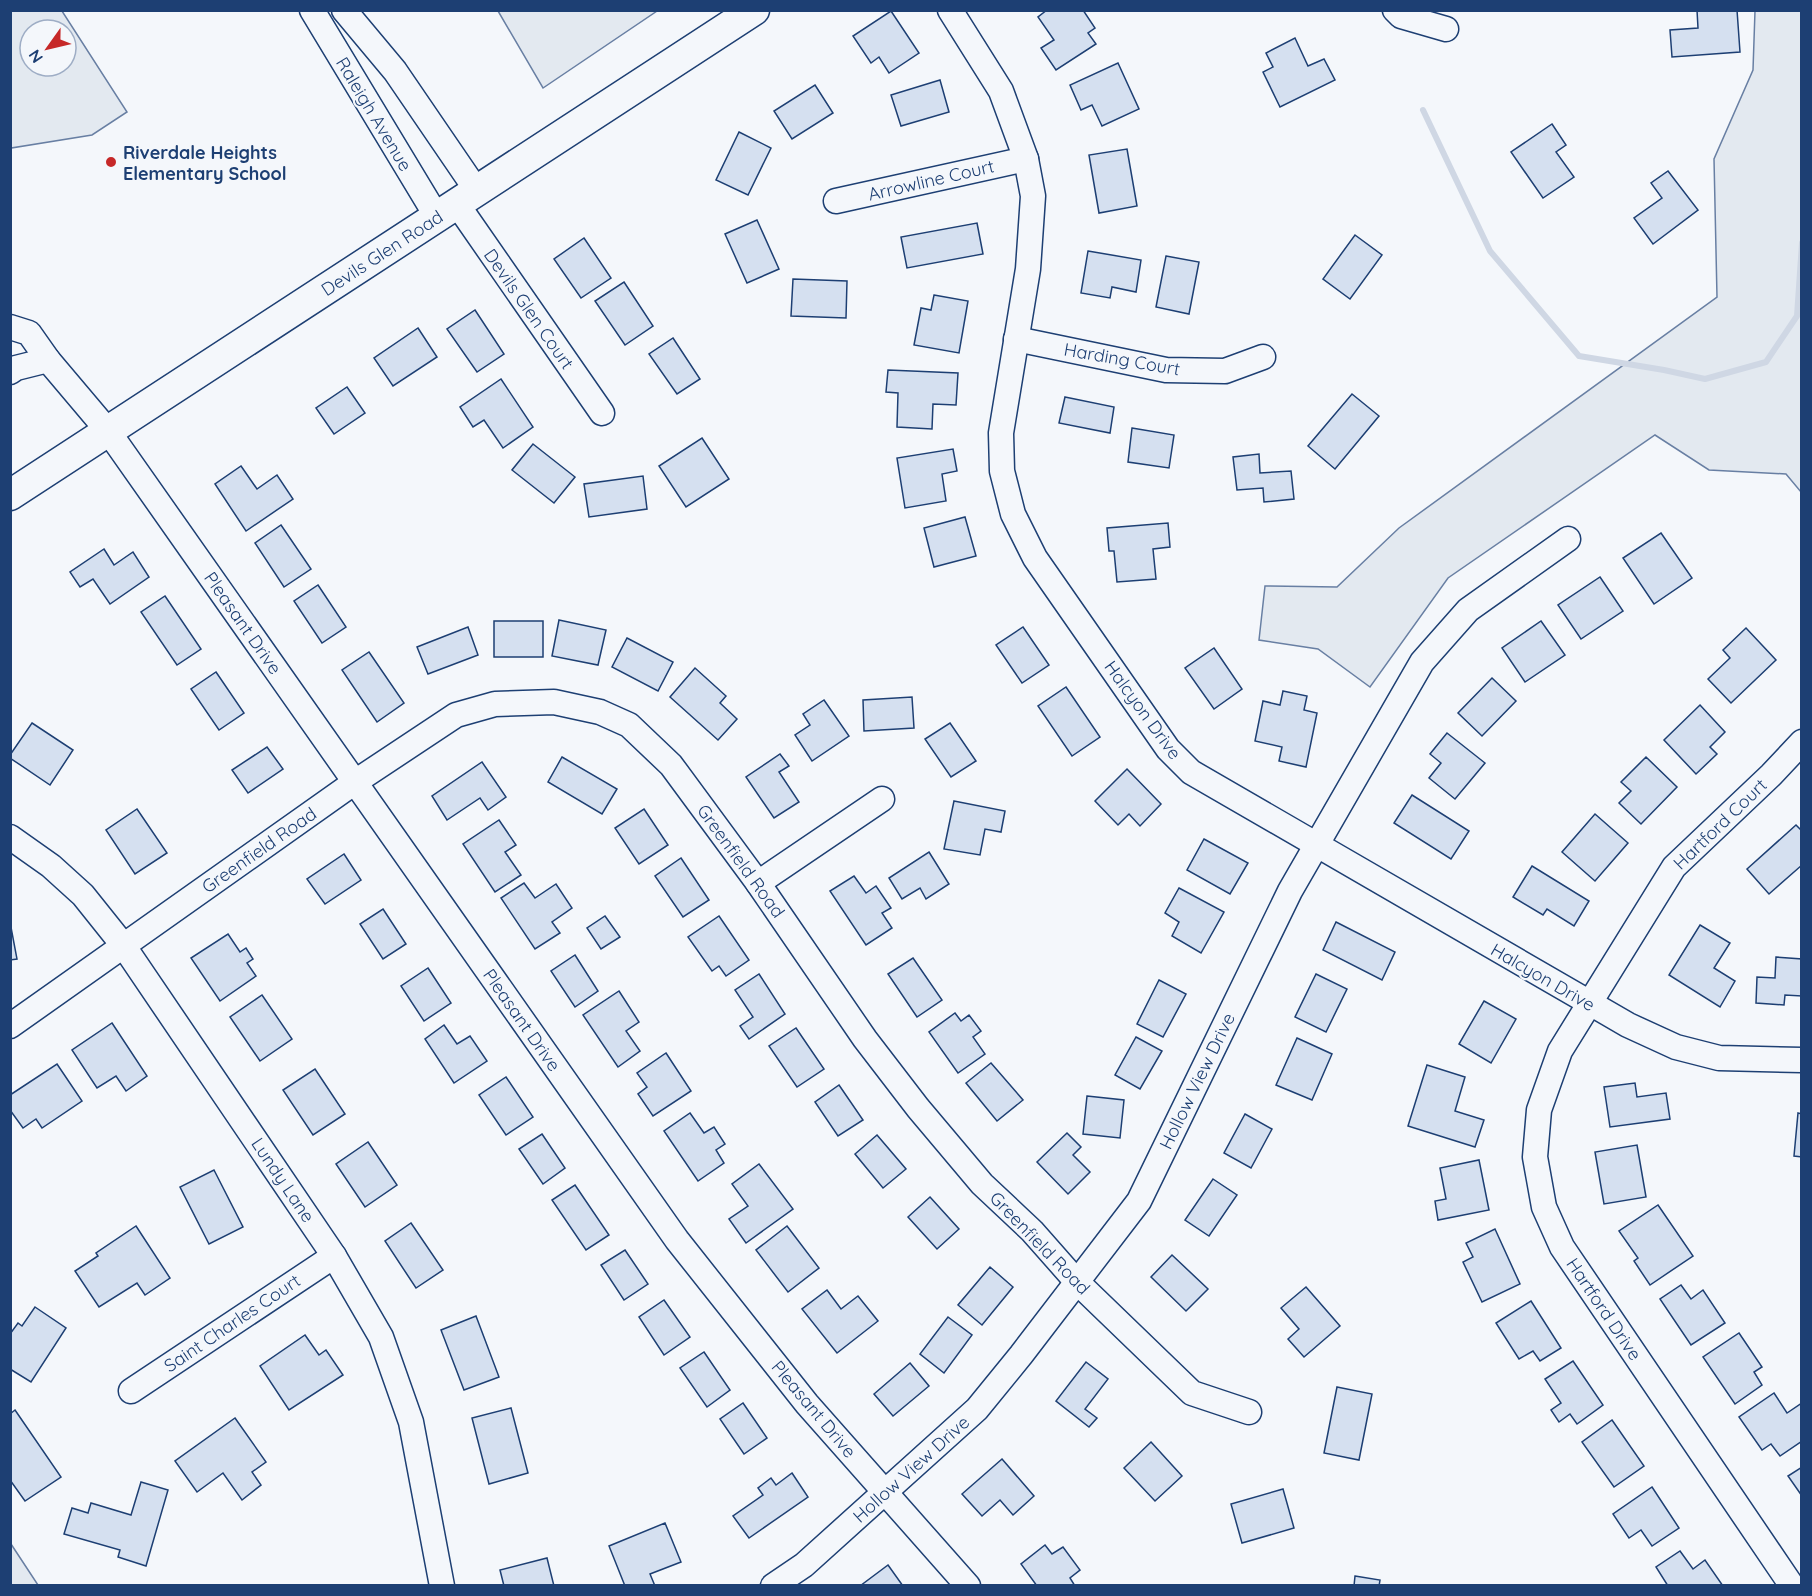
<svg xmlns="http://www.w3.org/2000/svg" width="1812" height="1596" font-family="Quicksand,sans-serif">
<rect width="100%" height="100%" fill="#f4f7fb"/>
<g fill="#e3e9f0" stroke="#687fa3" stroke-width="1.5" fill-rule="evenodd">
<path d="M10,11h52l65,101 -35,23 -81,13zM30,30h36v36h-36z"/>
<path d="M498,11h159l-114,77z"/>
<path d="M1755,11h46v481l-15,-18 -77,-4 -54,-35 -207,143 -78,109 -52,-38 -59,-9 6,-54 72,1 62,-59 318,-231 -3,-138 39,-89z"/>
<path d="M11,1544l27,41h-27z"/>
</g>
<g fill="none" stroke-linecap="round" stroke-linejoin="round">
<path stroke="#cfd7e4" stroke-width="6" d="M1423,110l67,141 89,105 85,14 41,9 61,-17 31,-46 5,-73"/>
</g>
<g fill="#d5e0f0" stroke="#1d3f73" stroke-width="1.5">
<path d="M1047,10h36l12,18 -7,5 8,11 -40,26 -15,-22 13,-8 -16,-23z"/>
<path d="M1697,10h40l3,42 -68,5 -2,-27 28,-2z"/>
<path d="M891,11l28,42 -30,20 -10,-16 -8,6 -18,-27z"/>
<path d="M1295,38l13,28 16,-7 11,21 -55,27 -17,-35 10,-5 -7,-14z"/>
<path d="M1118,63l21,46 -37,17 -10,-21 -11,5 -11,-25z"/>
<path d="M940,80l9,32 -48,14 -10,-31z"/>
<path d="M815,85l18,28 -41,26 -18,-28z"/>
<path d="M1552,124l14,21 -10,7 18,25 -31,21 -32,-46z"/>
<path d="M739,132l32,16 -23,47 -32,-15z"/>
<path d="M1127,149l10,57 -38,7 -10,-58z"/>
<path d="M1668,171l30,39 -45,34 -19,-26 28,-20 -11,-15z"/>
<path d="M757,220l22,49 -32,14 -22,-49z"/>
<path d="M977,223l6,31 -76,14 -6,-31z"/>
<path d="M1355,235l27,20 -32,44 -27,-20z"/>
<path d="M584,238l27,40 -30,20 -27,-39z"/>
<path d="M1088,251l53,9 -5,32 -24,-5 -2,11 -29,-5z"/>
<path d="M1166,256l33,6 -10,52 -33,-7z"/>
<path d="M793,279l54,2 -1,37 -55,-2z"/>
<path d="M624,282l29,44 -28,19 -30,-44z"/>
<path d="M934,295l34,6 -9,52 -45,-8 7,-37 10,2z"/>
<path d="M475,310l29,44 -27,18 -30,-43z"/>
<path d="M418,328l19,29 -44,29 -19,-28z"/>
<path d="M673,338l27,41 -23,15 -28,-40z"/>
<path d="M888,370l70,3 -2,32 -23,-1 -1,25 -35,-2 1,-34 -12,-1z"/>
<path d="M501,379l32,48 -30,21 -19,-28 -11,7 -13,-20z"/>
<path d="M347,387l18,26 -31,21 -18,-26z"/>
<path d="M1352,394l27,22 -44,53 -27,-23z"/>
<path d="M1065,397l49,10 -4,26 -51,-10z"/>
<path d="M1132,428l42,7 -5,33 -41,-6z"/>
<path d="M702,438l27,41 -43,28 -27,-41z"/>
<path d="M533,444l42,33 -21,26 -42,-33z"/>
<path d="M953,449l4,22 -15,3 4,27 -41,7 -8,-50z"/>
<path d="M1259,454l1,19 31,-2 3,28 -30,3 -1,-14 -26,2 -4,-33z"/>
<path d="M241,466l16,23 20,-14 16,24 -47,32 -31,-47z"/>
<path d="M643,476l4,33 -58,8 -5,-33z"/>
<path d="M965,517l11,39 -42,11 -10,-39z"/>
<path d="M1168,523l2,24 -17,2 3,30 -39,3 -3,-31h-5l-2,-23z"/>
<path d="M281,525l30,44 -27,18 -29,-44z"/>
<path d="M1661,533l31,45 -38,26 -31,-46z"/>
<path d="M104,549l10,16 19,-13 16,25 -39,27 -17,-25 -13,8 -10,-15z"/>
<path d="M1600,577l23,34 -42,28 -23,-34z"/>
<path d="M318,585l28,42 -24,16 -28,-42z"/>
<path d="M165,596l36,53 -24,16 -36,-53z"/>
<path d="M559,620l47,10 -8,35 -46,-9z"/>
<rect x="494" y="621" width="49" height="36"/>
<path d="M1541,621l24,34 -40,27 -23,-34z"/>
<path d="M468,627l10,28 -50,19 -11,-27z"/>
<path d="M1023,627l26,38 -27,18 -26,-38z"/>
<path d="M1746,628l30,32 -45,43 -23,-24 22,-21 -7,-8z"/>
<path d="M627,638l46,24 -15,29 -46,-24z"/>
<path d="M1214,648l28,41 -28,20 -29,-41z"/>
<path d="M369,652l35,51 -27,19 -35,-52z"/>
<path d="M695,668l31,28 -6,7 17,16 -19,21 -48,-43z"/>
<path d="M216,672l28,41 -25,17 -28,-41z"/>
<path d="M1492,678l24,23 -34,35 -24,-23z"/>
<path d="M1066,687l34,50 -28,19 -34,-50z"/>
<path d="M1283,691l24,5 -3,14 13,3 -11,54 -27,-6 3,-14 -27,-6 8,-40 17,4z"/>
<path d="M912,697l2,31 -50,3 -1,-31z"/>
<path d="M824,700l25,36 -37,25 -17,-26 15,-10 -7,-11z"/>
<path d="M1700,705l25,27 -15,15 7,7 -21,20 -32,-34z"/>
<path d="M32,723l41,27 -23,35 -40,-27v-3z"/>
<path d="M950,723l26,38 -25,16 -26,-38z"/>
<path d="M1447,733l38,30 -30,36 -26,-21 12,-15 -11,-9z"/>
<path d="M267,747l16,22 -35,24 -16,-23z"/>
<path d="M780,754l9,12 -10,6 20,30 -25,16 -28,-41z"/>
<path d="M562,757l55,32 -15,25 -54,-32z"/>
<path d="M1646,757l31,30 -36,37 -22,-21 12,-12 -10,-9z"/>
<path d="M482,762l24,35 -18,13 -8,-12 -33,22 -15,-24z"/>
<path d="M1127,769l34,35 -21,22 -11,-12 -11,11 -23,-24z"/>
<path d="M1412,795l57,36 -18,28 -57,-36z"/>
<path d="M954,801l51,10 -4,21 -16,-3 -5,26 -36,-6z"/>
<path d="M137,809l30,44 -32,21 -29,-44z"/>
<path d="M644,809l24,36 -29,19 -24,-36z"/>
<path d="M1595,814l33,29 -33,38 -33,-29z"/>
<path d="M499,820l17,25 -11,7 16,23 -26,17 -32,-48z"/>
<path d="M1796,825l6,6v34l-33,29 -22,-25z"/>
<path d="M1204,839l44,24 -18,31 -43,-24z"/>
<path d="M929,852l20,32 -23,15 -6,-11 -18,11 -13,-21z"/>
<path d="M344,854l17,26 -36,24 -18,-25z"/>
<path d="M681,858l28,42 -26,17 -28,-41z"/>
<path d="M1532,866l57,35 -15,25 -27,-17 -4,6 -30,-18z"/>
<path d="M854,876l12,17 10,-7 15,22 -9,5 10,15 -26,17 -36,-54z"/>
<path d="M524,883l11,15 21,-14 16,24 -20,14 8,11 -25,16 -34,-51z"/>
<path d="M1179,888l45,24 -23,41 -29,-17 7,-14 -14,-9z"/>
<path d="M383,909l23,35 -23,15 -23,-35z"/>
<path d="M605,916l15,21 -19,12 -14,-21z"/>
<path d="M719,916l30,44 -23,16 -7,-10 -7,5 -24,-34z"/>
<path d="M10,922l7,37 -7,1z"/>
<path d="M1336,922l59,30 -13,28 -59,-30z"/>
<path d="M1700,925l30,18 -16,25 21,13 -15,26 -51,-32z"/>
<path d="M228,934l12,18 6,-4 7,11 -6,4 9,13 -36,25 -29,-43z"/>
<path d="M575,955l23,36 -23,16 -24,-36z"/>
<path d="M1776,957l26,2v37l-17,-1 -1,10 -28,-2 1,-26 18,1z"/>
<path d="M913,958l29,42 -25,17 -29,-43z"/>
<path d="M428,968l23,35 -27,18 -23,-35z"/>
<path d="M759,974l26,40 -36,25 -9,-13 13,-9 -18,-27z"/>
<path d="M1316,974l31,15 -21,43 -31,-15z"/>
<path d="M1159,980l27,14 -23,43 -26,-13z"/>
<path d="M619,991l20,31 -13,9 14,20 -22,16 -35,-52z"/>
<path d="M262,995l30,44 -32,22 -30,-44z"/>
<path d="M1484,1001l32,18 -25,44 -32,-19z"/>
<path d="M955,1013l6,8 8,-6 12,16 -8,6 12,17 -27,19 -29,-41z"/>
<path d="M112,1023l35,53 -21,15 -10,-15 -19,12 -25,-38z"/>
<path d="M444,1025l13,19 13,-8 17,25 -33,22 -29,-44z"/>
<path d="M796,1028l28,41 -27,18 -28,-41z"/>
<path d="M1136,1037l26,14 -22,38 -25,-14z"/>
<path d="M1297,1038l35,16 -20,46 -36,-15z"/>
<path d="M666,1053l25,38 -38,25 -15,-22 9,-7 -10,-14z"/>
<path d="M991,1063l32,37 -26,21 -31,-38z"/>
<path d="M57,1064l25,37 -40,27 -6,-9 -13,9 -13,-18v-15z"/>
<path d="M1427,1065l38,12 -10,34 29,9 -9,27 -67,-21z"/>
<path d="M315,1069l30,45 -32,21 -30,-45z"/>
<path d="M506,1077l27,40 -27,18 -27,-40z"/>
<path d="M1635,1083l2,14 29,-4 4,26 -60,8 -6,-40z"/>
<path d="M839,1085l24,35 -25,16 -23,-34z"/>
<path d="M1087,1096l37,4 -4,38 -37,-4z"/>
<path d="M690,1113l14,20 10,-6 11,17 -9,6 8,13 -26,18 -34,-50z"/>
<path d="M1798,1113l4,1v43l-8,-1z"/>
<path d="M1245,1114l27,15 -21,39 -27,-15z"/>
<path d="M1067,1133l14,14 -8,8 17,17 -22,22 -31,-32z"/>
<path d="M542,1134l23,34 -22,16 -24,-35z"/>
<path d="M877,1135l29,34 -23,19 -28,-34z"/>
<path d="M368,1142l29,43 -32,22 -29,-43z"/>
<path d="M1637,1145l9,52 -42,7 -9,-52z"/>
<path d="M1479,1160l10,50 -51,10 -3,-19 11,-2 -6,-31z"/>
<path d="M759,1164l34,45 -47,34 -17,-24 19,-13 -16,-22z"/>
<path d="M214,1170l29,57 -34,17 -29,-57z"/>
<path d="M1213,1179l24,16 -28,41 -24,-16z"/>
<path d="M575,1185l34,50 -23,15 -34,-50z"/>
<path d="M930,1197l29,32 -22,20 -29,-32z"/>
<path d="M1658,1205l35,51 -43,29 -16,-24 4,-3 -19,-27z"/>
<path d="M411,1223l32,47 -27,18 -31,-47z"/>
<path d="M136,1226l34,52 -25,17 -8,-12 -38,24 -24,-36 23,-15 -2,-3z"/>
<path d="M787,1226l32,42 -31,24 -32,-42z"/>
<path d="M1495,1229l25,55 -38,18 -19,-40 10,-5 -7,-14z"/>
<path d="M625,1250l23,34 -24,16 -23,-35z"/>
<path d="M1172,1255l36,34 -22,22 -35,-34z"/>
<path d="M990,1267l23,20 -31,38 -24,-20z"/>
<path d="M1681,1285l10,14 12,-9 22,33 -34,22 -31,-46z"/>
<path d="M1306,1287l34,39 -36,31 -16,-18 11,-10 -18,-21z"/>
<path d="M827,1290l14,19 17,-13 20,25 -41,32 -35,-44z"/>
<path d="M664,1300l26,37 -26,18 -25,-38z"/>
<path d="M1531,1301l30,47 -21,13 -7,-10 -14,8 -23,-36z"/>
<path d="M35,1307l31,21 -35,54 -21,-13v-35l8,-11 4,3z"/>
<path d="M476,1316l23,61 -35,13 -23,-60z"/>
<path d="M948,1317l24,18 -28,38 -24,-19z"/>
<path d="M1739,1333l23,34 -8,5 8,13 -27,19 -32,-47z"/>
<path d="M305,1335l14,20 7,-5 17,25 -54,35 -29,-44z"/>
<path d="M704,1352l26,38 -23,17 -27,-39z"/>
<path d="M1573,1361l30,44 -26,19 -7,-10 -11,8 -8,-12 10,-7 -16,-24z"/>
<path d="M1086,1362l22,17 -23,30 12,9 -8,9 -33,-26z"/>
<path d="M910,1363l19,23 -36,30 -19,-22z"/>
<path d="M1337,1387l35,7 -13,66 -35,-7z"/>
<path d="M1774,1393l13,20 15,-10v38l-22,15 -9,-12 -9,6 -23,-33z"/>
<path d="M743,1403l24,35 -23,16 -24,-35z"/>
<path d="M511,1408l17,65 -39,11 -17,-66z"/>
<path d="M15,1410l46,67 -36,24 -15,-21v-66z"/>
<path d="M235,1418l31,44 -14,10 9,13 -19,15 -19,-27 -26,19 -22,-31z"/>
<path d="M1612,1420l32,46 -30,21 -32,-45z"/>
<path d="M1151,1442l31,34 -27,25 -31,-33z"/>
<path d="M1002,1459l32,37 -21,19 -13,-15 -18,16 -20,-22z"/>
<path d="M1802,1467v29l-14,-20z"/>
<path d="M792,1473l16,24 -59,41 -16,-22 30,-21 -5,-7 13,-10 5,7z"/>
<path d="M141,1482l27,8 -22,76 -28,-9 2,-7 -56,-16 8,-26 16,5 3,-10 40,12z"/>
<path d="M1652,1487l27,41 -27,18 -11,-16 -12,8 -16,-24z"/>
<path d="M1283,1489l11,39 -52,15 -11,-39z"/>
<path d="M665,1523l16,39 -31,12 5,12h-30l-16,-40z"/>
<path d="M1045,1545l7,9 11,-7 17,23 -10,8 5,8h-38l-16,-22z"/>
<path d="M1680,1551l13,18 12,-9 18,26h-55l-12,-19z"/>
<path d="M547,1558l7,28h-50l-4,-16z"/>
<path d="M888,1565l15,21h-43z"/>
<path d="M1355,1576l25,4 -1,6h-25z"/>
</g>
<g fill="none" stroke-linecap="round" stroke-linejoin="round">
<defs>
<g id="minor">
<path d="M312,10l125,207"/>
<path d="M344,10l51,61 82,120"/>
<path d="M950,10l51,81 25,68 7,37 -5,73 -27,164 1,38 11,43 22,44 133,191 23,23 437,253 48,22 43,11 83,2"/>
<path d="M1395,10l6,6 45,13"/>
<path d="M836,201l190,-42"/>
<path d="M457,204l145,209"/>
<path d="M10,327l19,6 19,27 60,71 569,809 130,164 161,182"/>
<path d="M1016,339l150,31 59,1 38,-14"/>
<path d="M10,372l6,-4 32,-8"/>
<path d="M10,837l41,29 32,29 40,50 211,311 47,81 30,85 31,164"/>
<path d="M758,883l124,-84"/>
<path d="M10,1026l345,-244 101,-67 39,-11 59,-2 46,10 29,13 42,40 87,118 107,156 53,69 64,76 50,47 45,51 115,111 57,19"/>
<path d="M131,1391l203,-135"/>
<path d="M773,1586l31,-21 173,-156 44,-54 118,-154 151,-310 132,-229 46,-52 100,-71"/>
<path d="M1792,1586l-230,-339 -18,-40 -9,-50 4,-47 21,-59 114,-184 97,-92 31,-33"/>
</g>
<path id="major" d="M10,495l744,-485"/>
</defs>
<use href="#minor" stroke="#1d3f73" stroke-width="27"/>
<use href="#major" stroke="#1d3f73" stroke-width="33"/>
<use href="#minor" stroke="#f4f7fb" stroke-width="24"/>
<use href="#major" stroke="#f4f7fb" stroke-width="30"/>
</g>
<circle fill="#c62828" stroke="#f4f7fb" stroke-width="2" cx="111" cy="162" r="6"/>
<g text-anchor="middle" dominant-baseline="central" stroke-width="4.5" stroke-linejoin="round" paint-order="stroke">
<g font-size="18" fill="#1d3f73" stroke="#f4f7fb">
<text transform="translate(374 114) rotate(59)">Raleigh Avenue</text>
<text transform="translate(931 180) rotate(-13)">Arrowline Court</text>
<text transform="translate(382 253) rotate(-33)">Devils Glen Road</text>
<text transform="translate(529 309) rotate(55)">Devils Glen Court</text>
<text transform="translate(1122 359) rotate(10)">Harding Court</text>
<text transform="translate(243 623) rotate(55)">Pleasant Drive</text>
<text transform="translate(1143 710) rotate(54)">Halcyon Drive</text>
<text transform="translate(1720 824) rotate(-44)">Hartford Court</text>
<text transform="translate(259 850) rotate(-35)">Greenfield Road</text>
<text transform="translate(741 861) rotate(54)">Greenfield Road</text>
<text transform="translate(1543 977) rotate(30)">Halcyon Drive</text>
<text transform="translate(522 1020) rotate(55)">Pleasant Drive</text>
<text transform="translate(1197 1081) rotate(-64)">Hollow View Drive</text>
<text transform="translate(283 1180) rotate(56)">Lundy Lane</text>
<text transform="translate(1040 1243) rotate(46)">Greenfield Road</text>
<text transform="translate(1604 1309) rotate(56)">Hartford Drive</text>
<text transform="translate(232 1323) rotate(-34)">Saint Charles Court</text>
<text transform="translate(814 1409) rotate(50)">Pleasant Drive</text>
<text transform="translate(911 1469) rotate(-42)">Hollow View Drive</text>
</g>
<g font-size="18" font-weight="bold" fill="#1d3f73" stroke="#f4f7fb" text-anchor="start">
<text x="123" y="152">Riverdale Heights<tspan x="123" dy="21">Elementary School</tspan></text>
</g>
</g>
<rect width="1812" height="1596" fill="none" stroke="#1d3f73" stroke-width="24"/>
<g transform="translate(48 48) rotate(236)"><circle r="28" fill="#f4f7fb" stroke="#9eadc5" stroke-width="1.5"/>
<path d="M0-4.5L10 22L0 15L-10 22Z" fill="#c62828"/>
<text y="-9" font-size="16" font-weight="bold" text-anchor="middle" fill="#1d3f73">N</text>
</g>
</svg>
